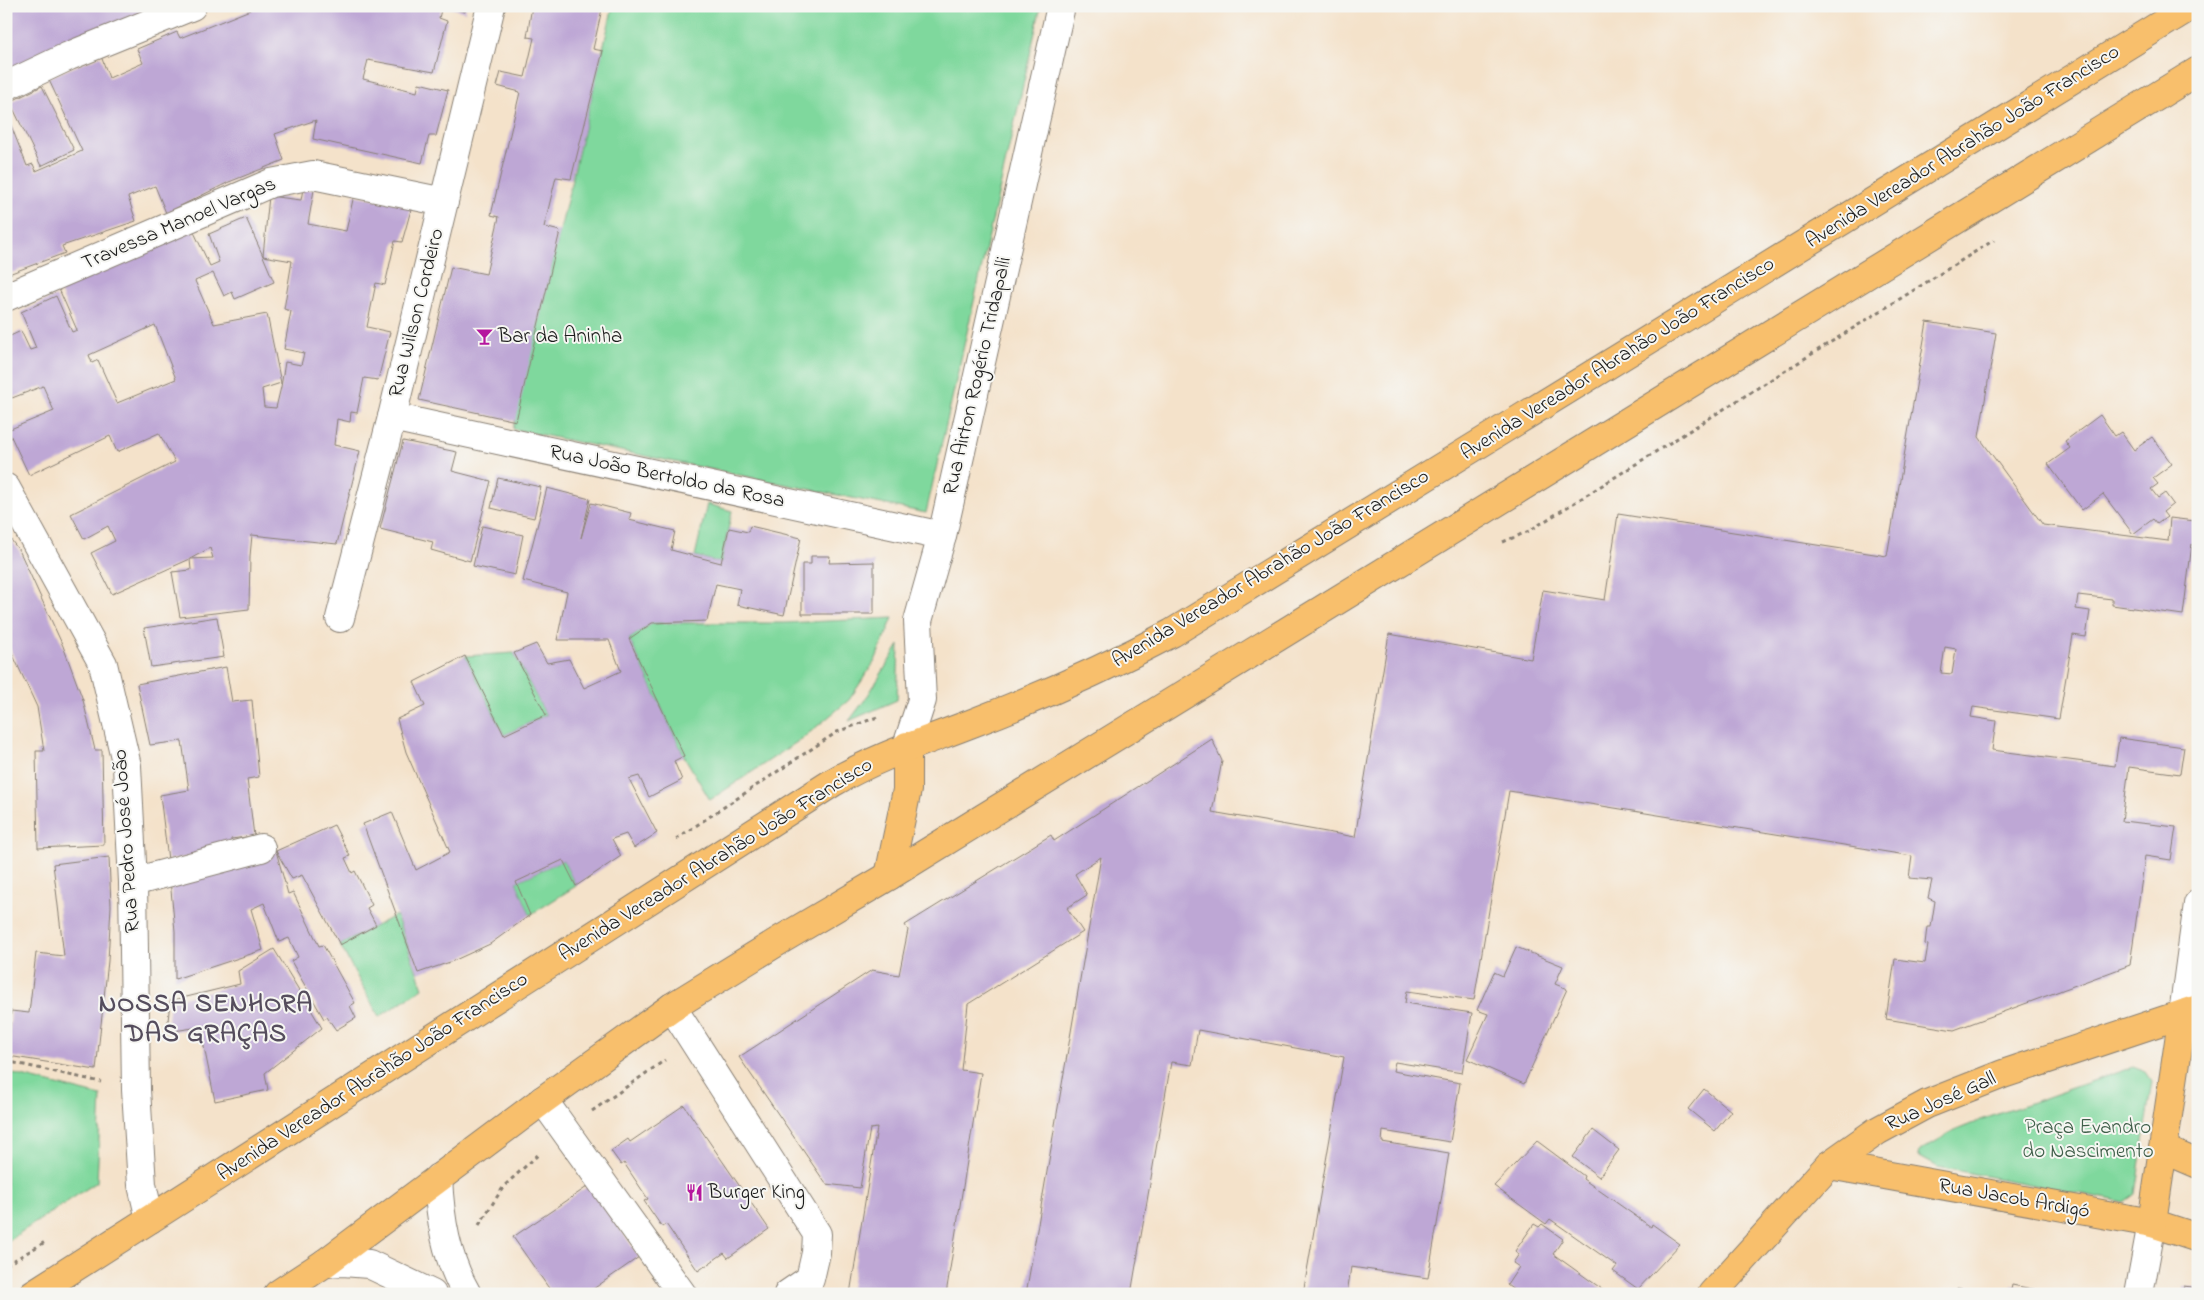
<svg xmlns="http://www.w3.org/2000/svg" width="2204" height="1300" font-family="'Indie Flower',sans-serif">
<rect width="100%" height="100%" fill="#f6f6f2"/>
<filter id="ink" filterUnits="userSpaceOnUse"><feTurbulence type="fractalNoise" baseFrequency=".02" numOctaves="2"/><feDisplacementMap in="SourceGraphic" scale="10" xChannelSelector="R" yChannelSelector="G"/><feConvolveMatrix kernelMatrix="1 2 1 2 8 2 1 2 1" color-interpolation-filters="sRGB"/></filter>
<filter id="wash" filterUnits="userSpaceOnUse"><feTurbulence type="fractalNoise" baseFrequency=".0096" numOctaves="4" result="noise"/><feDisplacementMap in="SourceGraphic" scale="20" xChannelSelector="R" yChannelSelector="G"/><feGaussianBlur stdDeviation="1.12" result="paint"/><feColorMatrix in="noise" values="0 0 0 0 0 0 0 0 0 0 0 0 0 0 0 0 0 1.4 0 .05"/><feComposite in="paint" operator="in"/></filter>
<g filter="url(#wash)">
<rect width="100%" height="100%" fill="#f4e2ca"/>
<g fill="#7fd89d" stroke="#4e7a5c">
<path d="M613,6h428l-115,507 -413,-84z"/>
<path d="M707,504l25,7 -11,52 -26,-7z"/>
<path d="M893,618l-18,43 -26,39 -46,38 -93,62 -26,-44 -55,-117 23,-16h132z"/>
<path d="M899,645l-2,55 -48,21 18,-24z"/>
<path d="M514,653l32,62 -42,20 -39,-79z"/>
<path d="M563,860l13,26 -46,29 -14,-33z"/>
<path d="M396,915l27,73 -44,29 -39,-72z"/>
<path d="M2133,1067l13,5 6,9 -17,113 -11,8 -186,-35 -20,-11 1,-5 35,-20 27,-11z"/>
<path d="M6,1072l95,24 -4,86 -91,60z"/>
</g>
<g id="blocks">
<g fill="#bea7d5" fill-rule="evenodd">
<path d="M6,6h154l-154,71z"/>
<path d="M249,6h127l10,2 1,-2h55l-3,12 8,3 -13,51 -66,-12 -5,19 54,13 2,-9 29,7 -12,46h-7l-7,27 -109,-24 3,-19 -41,14 9,26 -55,22 -63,31 -11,-27 -27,11 8,24 -74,25 3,7 -59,22v-162l21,53 6,-2 3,7 46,-20 -34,-73 53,-22 8,22 34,-15 -6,-14 40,-17 3,6 70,-28z"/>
<path d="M445,6h21l-1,6z"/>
<path d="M532,6h81l-1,4 -10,-1 -9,40 10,2 -32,128 -15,-2 -12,50 16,4 -44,190 -97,-21 32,-133 35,7 13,-57 -8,-2 29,-123 -23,-6 4,-14 24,5 9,-39 -7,-1z"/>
<path d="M42,86l32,64 -33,16 -31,-64z"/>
<path d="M303,189l11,1 -6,34 38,7 8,-36 58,11 -10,36 -7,-1 -10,44 -9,-2 -9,44 23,5 -12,48 -14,-2 -7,35 -6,-1 -1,10 -13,-3 -3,26 26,6 -23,93 -85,-9 -2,21 -1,53 -69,8 -8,-45 19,-2 -1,-11 23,-1 -3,-10 -20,11 -78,35 -21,-41 24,-12 -7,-15 -24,13 -13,-25 104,-52 -16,-29 -42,19 -7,-16 -81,39 -21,-45 46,-19 -11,-25 -31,12 -6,-10v-50l15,-7 9,19 6,-2 -15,-36 35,-16 16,36 5,-2 -18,-41 134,-59 17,36 9,-4 -10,-28 37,-16 17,38 6,-60 32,4zM263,256l29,5 -8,48 7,2 -7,38 20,4 -3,12 -16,-3 -4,25 -5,21 -12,-1 -2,-18 19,-6 -14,-69 -53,10 -19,-43 18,-8 11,23 8,-4 3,7 39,-17zM155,325l21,54 -59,24 -19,-43 -6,3 -3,-8z"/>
<path d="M1927,322l69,11 -17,104 64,88 125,16 2,-23 25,3 3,3v21l-6,-1 -9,71 -71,-10v-6l-34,-4 -2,14 14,2 -4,26 -13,-2 -14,84 -86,-12 -2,10 25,4 -4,29 123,16 4,-28 65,9 -4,27 -51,-7 -7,54 54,6 -5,33 -26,-4 -15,109 -176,65 -68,-11 9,-60 30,4 3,-18 -3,-1 2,-17h4l4,-26 -7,-3 4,-18 -23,-2 3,-22 -403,-65 -35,209 -67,-9 -2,12 67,10 -10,60 -67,-11 -2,9 67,12 -10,59 -67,-11 -1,11 67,11 -21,125 -77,-11 -4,27h-44l41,-237 -146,-27 -6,35 -21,-3 -40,232h-105l75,-437 -26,17 12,21 -20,13 16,24 -115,72 -7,66 20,3 -35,221h-96l27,-166 -7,1 -10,59 -34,-4 -87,-127 133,-87 27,5 9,-45 -3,-5 146,-90 3,6 158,-102 10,22 -10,51 143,25 34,-203 142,25 12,-69 62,10 13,-86 269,42zM1945,647l11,2 -4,25 -11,-1z"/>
<path d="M2100,415l15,21 6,-4 13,18 18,-13 20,27 -19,14 5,6 -7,5 7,9 7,-5 8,11 -10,8 4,5 -10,7 -4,-5 -20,15 -30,-40 -21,16 -34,-46 22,-16 -5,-7z"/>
<path d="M403,441l54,11 -5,19 39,10 -21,80 -39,-11 2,-8 -53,-13z"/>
<path d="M498,478l43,9 -7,31 -43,-10z"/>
<path d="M547,488l43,11 -9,39 10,-35 40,10 -2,7 46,11 -4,19 50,13 8,-35 19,4 2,-6 51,12 -17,77 -47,-10 3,-16 -24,-5 -9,37 -55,2 -23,16 55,117 -10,5 8,19 -33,17 -10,-21 -10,3 28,54 -23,15 -8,-14 -14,5 9,17 -45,30 -13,-26 -47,22 14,33 -40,29 -37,17 -35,12 -55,-149 29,-12 24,58 34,-18 -44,-100 -9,-33 28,-13 -11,-24 51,-26 39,79 42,-20 -32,-62 22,-9 11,19 22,-4 15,29 37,-17 -12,-31h-52l10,-48 -44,-11z"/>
<path d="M482,526l41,9 -8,40 -42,-9z"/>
<path d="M6,533l14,19 43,94 20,54 12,50h7l2,95 -66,3 -2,-97h8l-7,-44 -31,-67z"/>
<path d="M811,556h19l-1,7 45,-1v52h-72v-50h9z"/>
<path d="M217,617l7,40 -73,10 -7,-39z"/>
<path d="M226,667l6,35 20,-2 7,77 -12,2 7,57 -23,3 1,12 -64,9 -8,-65 29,-5 -7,-49 -32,4 -13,-61z"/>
<path d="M334,825l16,31 -5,2 7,15 3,-2 17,34 -5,3 9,17 -36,20 -38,-70 -10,4 -16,-28 12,43 5,-2 26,54 4,-1 32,58 -5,3 6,12 -20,12 -9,-13 -3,2 -33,-58 7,-4 -9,-19 -10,4 -15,-39 -13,6 12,41 -88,29v-48l-5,-51 45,-10 61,-19z"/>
<path d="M109,857l2,49 -3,55 -12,109 -88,-14 3,-45 18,2 7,-60 28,3 -11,-92z"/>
<path d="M1516,947l47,19 -8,18 12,5 -43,95 -57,-25 21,-45 -11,-4 17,-38 9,4z"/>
<path d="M274,949l48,79 -57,45 3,17 -53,11 -15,-74 -33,5 3,-31 70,-17 -2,-13z"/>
<path d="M1704,1089l27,22 -16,20 -27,-22z"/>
<path d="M684,1105l85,124 -41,29 -4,-5 -26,18 -32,-47 -4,3 -18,-26 4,-2 -24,-36 -3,2 -10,-14 17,-12 2,3z"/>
<path d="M1593,1130l26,20 -20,27 -26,-20z"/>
<path d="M1537,1141l47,35 -1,3 68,48 1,-3 28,20 -42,45 -25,-18 4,-5 -67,-47 -4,5 -52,-38z"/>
<path d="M590,1185l49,72 -53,37h-33l-40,-57z"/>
<path d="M1534,1224l5,3 3,-3 21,15 -10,15 56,40h-81l-4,-3 -1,3h-4l-12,-9 12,-18 -6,-4 6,-9 -4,-3z"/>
<path d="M2012,1285l41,8v1h-43z"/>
<path d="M2184,1286l14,2v6h-16z"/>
<path d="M1957,1288l26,5v1h-27z"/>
</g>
</g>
</g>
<g filter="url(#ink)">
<use href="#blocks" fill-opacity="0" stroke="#887f73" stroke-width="1"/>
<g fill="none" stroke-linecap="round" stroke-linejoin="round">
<defs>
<g id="minor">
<path d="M6,86l63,-30 123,-50"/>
<path d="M6,297l265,-114 42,-8 131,27"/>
<path d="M392,417l550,119"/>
<path d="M6,488l97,176 24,102 6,116 3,208 6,95 8,34"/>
<path d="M340,618l52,-201 99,-411"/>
<path d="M907,746l15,-46 -4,-79 24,-85 119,-530"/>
<path d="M133,882l128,-34"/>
<path d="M672,1007l145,227 -1,19 -6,26 -22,15"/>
<path d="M2183,1014l15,-110"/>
<path d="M543,1100l139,194"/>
<path d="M438,1178c2,41 8,80 29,116"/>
<path d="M325,1263l18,-1 26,2 63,30"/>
<path d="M2139,1294l13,-71"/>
</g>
<g id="major">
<path d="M889,876l18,-86v-44"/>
<path d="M2163,1149l35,15"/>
<path d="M1829,1165l323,58 46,15"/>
<path d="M2152,1223l31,-209"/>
<path d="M33,1294l799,-511c48,-28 92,-41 143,-61 68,-26 133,-55 197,-89l1019,-627"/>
<path d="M278,1294l47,-31 218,-163 129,-93 110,-68 107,-63 1309,-805"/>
<path d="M1712,1294l117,-129 48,-34 50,-27 76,-30 195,-65"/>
</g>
</defs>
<use href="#minor" stroke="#887f73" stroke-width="30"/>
<use href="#major" stroke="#887f73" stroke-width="30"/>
<g stroke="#887f73" stroke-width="3" stroke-dasharray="4 4" stroke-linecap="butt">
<path d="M1503,542l26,-11 465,-291"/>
<path d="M676,839l161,-107 43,-16"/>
<path d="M6,1061l95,21"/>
<path d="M592,1111l73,-51"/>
<path d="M479,1225l25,-39 35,-32"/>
<path d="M6,1265l39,-23"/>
</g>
<use href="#minor" stroke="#fff" stroke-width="28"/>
<use href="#major" stroke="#f8bf6c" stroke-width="28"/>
</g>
</g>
<defs>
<symbol id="bar-bare" viewBox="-9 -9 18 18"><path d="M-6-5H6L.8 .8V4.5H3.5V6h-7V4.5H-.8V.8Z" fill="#b5179e" stroke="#f6f6f2" stroke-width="2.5" paint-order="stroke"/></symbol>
<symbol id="restaurant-bare" viewBox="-9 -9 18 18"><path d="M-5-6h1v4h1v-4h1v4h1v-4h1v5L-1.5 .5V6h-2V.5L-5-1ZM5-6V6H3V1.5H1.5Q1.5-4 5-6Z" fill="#b5179e" stroke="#f6f6f2" stroke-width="2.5" paint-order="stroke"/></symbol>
</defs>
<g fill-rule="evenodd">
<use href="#bar-bare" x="472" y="324" width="25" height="25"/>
<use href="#restaurant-bare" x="682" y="1180" width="25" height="25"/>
</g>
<g text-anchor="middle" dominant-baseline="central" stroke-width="4" stroke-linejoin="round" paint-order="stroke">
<g font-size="21" fill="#1c1c1c" stroke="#f6f6f2">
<text transform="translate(1963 147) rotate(-32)">Avenida Vereador Abrahão João Francisco</text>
<text transform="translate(179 224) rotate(-23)">Travessa Manoel Vargas</text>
<text transform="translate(417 313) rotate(-76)">Rua Wilson Cordeiro</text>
<text transform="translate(1618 359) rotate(-32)">Avenida Vereador Abrahão João Francisco</text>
<text transform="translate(978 376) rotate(-77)">Rua Airton Rogério Tridapalli</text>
<text transform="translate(667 477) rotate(12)">Rua João Bertoldo da Rosa</text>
<text transform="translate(1271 569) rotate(-31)">Avenida Vereador Abrahão João Francisco</text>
<text transform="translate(127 841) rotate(-94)">Rua Pedro José João</text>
<text transform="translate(716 860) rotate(-32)">Avenida Vereador Abrahão João Francisco</text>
<text transform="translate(373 1077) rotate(-33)">Avenida Vereador Abrahão João Francisco</text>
<text transform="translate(1941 1102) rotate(-24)">Rua José Gall</text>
<text transform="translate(2014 1199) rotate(10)">Rua Jacob Ardigó</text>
</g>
<g font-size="21" fill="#1c1c1c" stroke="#f6f6f2" text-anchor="start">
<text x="498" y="337">Bar da Aninha</text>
<text x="708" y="1193">Burger King</text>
</g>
<g font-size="21" fill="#3f5e49" stroke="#f6f6f2">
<text x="2088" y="1128">Praça Evandro<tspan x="2088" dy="24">do Nascimento</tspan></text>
</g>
<g font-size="26" font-weight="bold" letter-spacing="1" fill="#554d5d" stroke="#f6f6f2">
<text x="206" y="1005">NOSSA SENHORA<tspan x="206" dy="30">DAS GRAÇAS</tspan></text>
</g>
</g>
<rect width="2204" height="1300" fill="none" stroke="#f6f6f2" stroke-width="25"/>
</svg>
